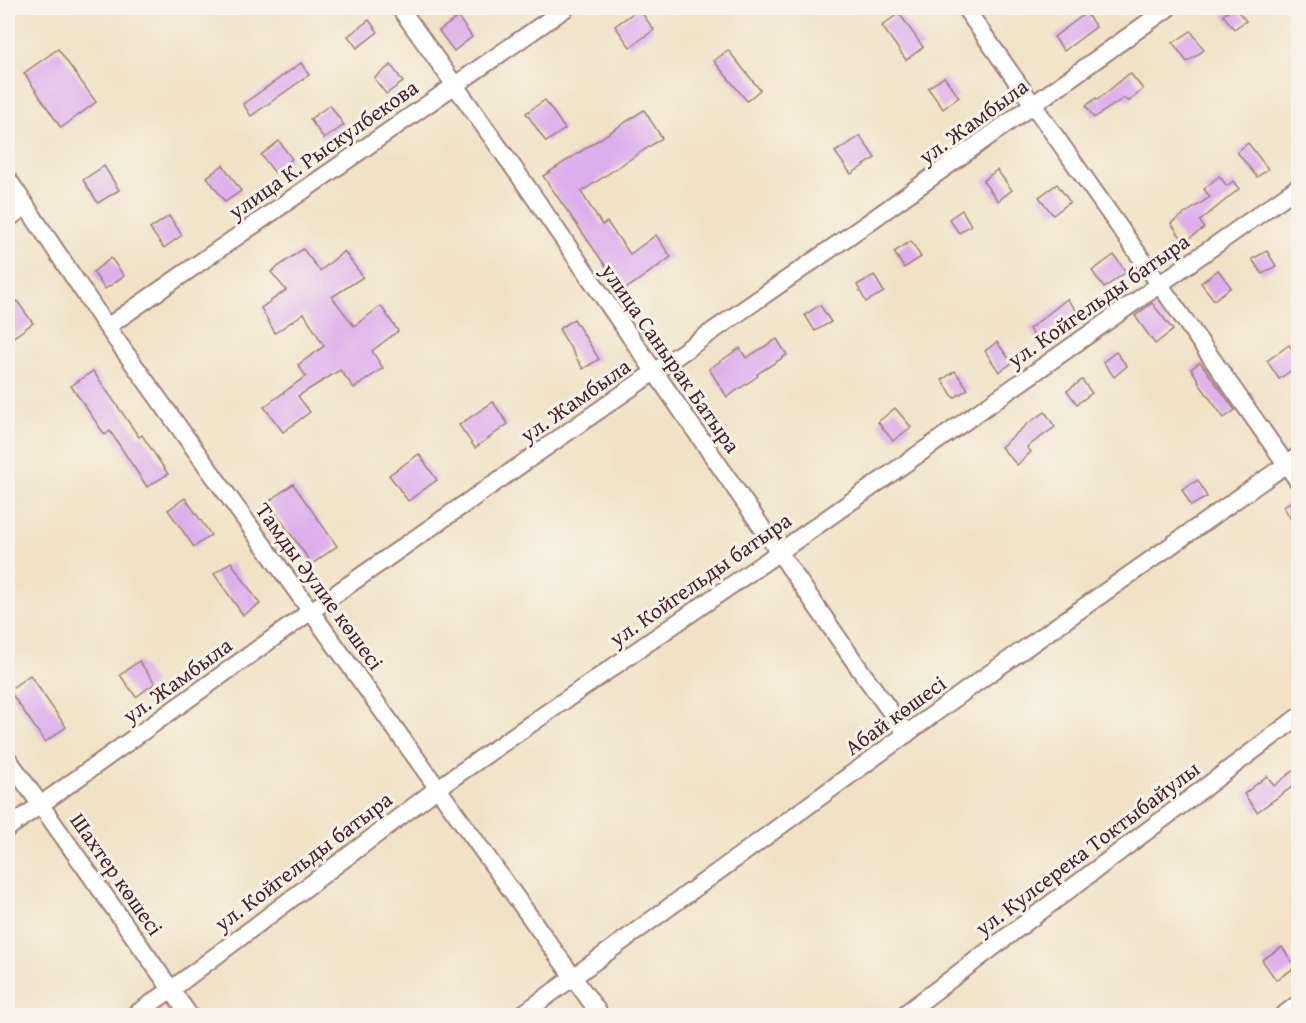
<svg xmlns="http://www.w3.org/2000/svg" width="1306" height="1023" font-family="'Gentium Book Plus',serif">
<rect width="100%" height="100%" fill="#f7f3e8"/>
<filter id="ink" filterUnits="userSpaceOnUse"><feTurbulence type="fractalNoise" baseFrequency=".0167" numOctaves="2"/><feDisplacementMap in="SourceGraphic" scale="12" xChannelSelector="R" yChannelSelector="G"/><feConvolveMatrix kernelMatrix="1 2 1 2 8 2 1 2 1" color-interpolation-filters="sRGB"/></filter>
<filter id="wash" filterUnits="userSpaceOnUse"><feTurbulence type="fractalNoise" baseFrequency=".008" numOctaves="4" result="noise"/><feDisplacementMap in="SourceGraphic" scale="24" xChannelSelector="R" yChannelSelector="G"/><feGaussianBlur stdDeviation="1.35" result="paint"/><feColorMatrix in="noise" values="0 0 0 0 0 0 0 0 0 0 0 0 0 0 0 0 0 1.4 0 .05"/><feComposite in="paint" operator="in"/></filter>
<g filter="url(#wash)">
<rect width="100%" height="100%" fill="#f1e2c6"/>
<g id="blocks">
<g fill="#ddaeec">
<path d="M1232,8h3l11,13 -12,8 -11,-14z"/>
<path d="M639,9l15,21 -24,17 -15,-21z"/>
<path d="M899,13l24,34 -17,13 -24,-34z"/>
<path d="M1086,13l10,14 -32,24 -10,-14z"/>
<path d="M458,17l14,20 -18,14 -15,-20z"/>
<path d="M369,20l9,12 -21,16 -9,-12z"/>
<path d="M1191,31l13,19 -17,12 -14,-19z"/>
<path d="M58,49l38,53 -35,26 -37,-55z"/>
<path d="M728,50l32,40 -13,11 -33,-40z"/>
<path d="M301,63l8,12 -58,41 -8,-12z"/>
<path d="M391,65l12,17 -17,12 -12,-16z"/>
<path d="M1130,73l13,16 -15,13 -4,-4 -30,20 -8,-12 10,-8 1,2z"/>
<path d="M944,77l15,20 -16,12 -15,-21z"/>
<path d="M545,100l20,29 -19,13 -20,-29z"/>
<path d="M330,105l14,20 -20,14 -14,-20z"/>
<path d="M644,110l18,28 -81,54 21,33 5,-3 23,32 26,-19 15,22 -48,34 -80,-115z"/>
<path d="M860,136l15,22 -24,16 -16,-22z"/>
<path d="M279,141l13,18 -17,14 -14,-18z"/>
<path d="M1248,143l20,26 -11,8 -20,-25z"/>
<path d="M223,165l18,26 -16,11 -18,-25z"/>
<path d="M104,166l15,24 -21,13 -15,-23z"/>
<path d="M997,170l15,20 -14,11 -15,-20z"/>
<path d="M1219,176l8,10 6,-5 6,8 -39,32 4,7 -20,14 -13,-19 39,-26 -6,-8z"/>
<path d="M1057,184l13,18 -17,13 -14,-18z"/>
<path d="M962,210l9,15 -12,8 -10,-14z"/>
<path d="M169,216l13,19 -18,13 -14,-19z"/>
<path d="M911,241l10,16 -17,11 -10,-16z"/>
<path d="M303,249l17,22 24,-20 19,26 -31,20 22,29 27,-20 17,25 -26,20 11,17 -29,20 -14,-18 -42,26 12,16 -27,20 -19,-25 42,-31 -8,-11 26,-19 -20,-33 -29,20 -14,-25 25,-18 -15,-18z"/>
<path d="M1267,251l9,15 -14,8 -10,-15z"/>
<path d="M1114,255l12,17 -22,16 -12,-17z"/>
<path d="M111,258l13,18 -19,13 -12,-17z"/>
<path d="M1218,270l13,17 -17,13 -13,-17z"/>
<path d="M874,275l10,17 -18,10 -9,-17z"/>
<path d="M1067,299l11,13 -41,28 -8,-11z"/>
<path d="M17,301l16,22 -25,18v-33z"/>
<path d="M1152,303l21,27 -18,14 -20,-28z"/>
<path d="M820,305l11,17 -16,9 -10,-16z"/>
<path d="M574,319l25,40 -16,10 -24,-40z"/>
<path d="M777,339l10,16 -30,19 1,2 -31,21 -18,-28 31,-21 6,10z"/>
<path d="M997,342l15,21 -13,9 -14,-21z"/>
<path d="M1289,345l10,13v7l-20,14 -12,-18z"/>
<path d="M1116,352l11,14 -13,11 -11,-15z"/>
<path d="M1200,362l35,48 -11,8 -26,-36 1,-1 -8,-12z"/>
<path d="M93,371l46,66 3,-2 26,39 -21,13 -37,-56 -5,4 -34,-49z"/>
<path d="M955,371l13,18 -14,9 -12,-18z"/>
<path d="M1082,380l10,13 -15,11 -10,-13z"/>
<path d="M493,402l15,22 -33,24 -16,-23z"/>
<path d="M895,408l16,19 -18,14 -15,-19z"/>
<path d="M1045,412l10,15 -28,20 4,5 -14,13 -16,-18 25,-22z"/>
<path d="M419,454l18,26 -29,21 -19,-26z"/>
<path d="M1198,480l9,17 -16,9 -9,-17z"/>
<path d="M293,484l44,62 -25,18 -44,-62z"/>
<path d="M185,498l26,37 -17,12 -26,-37z"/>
<path d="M1294,500l5,7v25l-16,-26z"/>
<path d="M231,562l29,42 -17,11 -29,-41z"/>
<path d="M139,661l16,22 -19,14 -16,-22z"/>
<path d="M30,675l36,52 -21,15 -36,-52z"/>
<path d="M1299,766v16l-42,30 -13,-18 23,-18 7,10z"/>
<path d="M1282,947l14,20 -20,13 -14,-20z"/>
</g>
</g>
</g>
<g filter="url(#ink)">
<use href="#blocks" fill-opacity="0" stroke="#9e8078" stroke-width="1.5"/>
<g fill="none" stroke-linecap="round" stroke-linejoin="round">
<defs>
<g id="minor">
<path d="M400,8l123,173 340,493 44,60"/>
<path d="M965,8l333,473"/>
<path d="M8,179l99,148 494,689"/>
<path d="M8,219l18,-13"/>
<path d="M107,327l459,-319"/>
<path d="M8,759l182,257"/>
<path d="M8,828l303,-217 561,-391 296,-212"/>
<path d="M133,1016l39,-27 266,-201 340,-235 520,-366"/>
<path d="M520,1016l463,-338 315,-222"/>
<path d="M902,1016l396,-299"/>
<path d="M1282,1016l16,-12"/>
</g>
</defs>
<use href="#minor" stroke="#9e8078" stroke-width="20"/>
<use href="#minor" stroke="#fff" stroke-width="16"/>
</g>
</g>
<g text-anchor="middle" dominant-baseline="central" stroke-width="6" stroke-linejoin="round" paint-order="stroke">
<g font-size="22" fill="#4a1f2b" stroke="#f7f3e8">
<text transform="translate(973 121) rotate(-36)">ул. Жамбыла</text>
<text transform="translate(323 149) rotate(-35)">улица К. Рыскулбекова</text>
<text transform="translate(1098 300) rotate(-35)">ул. Койгельды батыра</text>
<text transform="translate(671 358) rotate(55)">улица Санырак Батыра</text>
<text transform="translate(575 400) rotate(-35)">ул. Жамбыла</text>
<text transform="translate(700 579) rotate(-35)">ул. Койгельды батыра</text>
<text transform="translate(320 586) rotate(54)">Тамды Әулие көшесі</text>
<text transform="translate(177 680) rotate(-36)">ул. Жамбыла</text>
<text transform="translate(895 715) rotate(-36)">Абай көшесі</text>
<text transform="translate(1087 848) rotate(-37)">ул. Кулсерека Токтыбайулы</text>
<text transform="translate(303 861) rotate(-37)">ул. Койгельды батыра</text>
<text transform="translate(117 874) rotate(55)">Шахтер көшесі</text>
</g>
</g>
<rect width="1306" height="1023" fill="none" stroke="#f7f3e8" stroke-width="30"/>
</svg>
